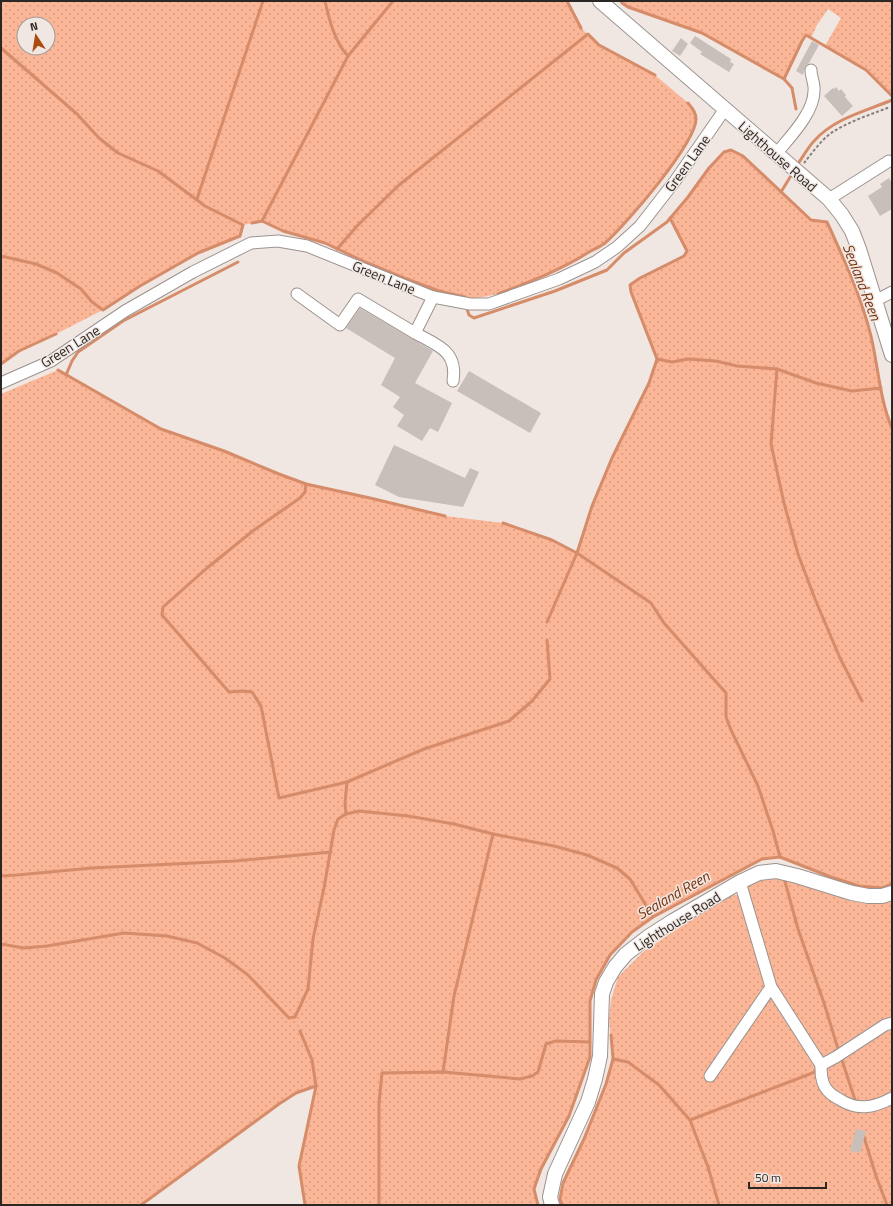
<svg xmlns="http://www.w3.org/2000/svg" width="893" height="1206" font-family="'Titillium Web',sans-serif">
<defs>
<pattern id="grass-dots" width="8" height="8" patternUnits="userSpaceOnUse"><rect width="8" height="8" fill="#fab697"/><path d="M2 2h.1M6 6h.1" fill="none" stroke="#d69c82" stroke-width="1.8" stroke-linecap="round"/></pattern>
</defs>
<rect width="100%" height="100%" fill="#f1e7e2"/>
<g fill="url(#grass-dots)" fill-rule="evenodd">
<path d="M1,1h566l14,27 18,17 56,30 33,28 6,8 2,8 -2,10 -19,32 -35,46 -35,36 -29,17 -45,21 -33,13 -31,6 -2,-3 -26,-6 -35,-13 -39,-16 -40,-19 -42,-12 -21,-10 -19,4 -3,11 -43,17 -57,33 -37,24 -47,24 -37,17 -18,13zM24,24h24v24h-24z"/>
<path d="M621,1h271v95l-26,-26 -41,-24 16,-28 -13,-9 -11,16 -6,13 -5,-3 -4,6 -18,38 -82,-46 -74,-26 -6,-4z"/>
<path d="M731,150l12,6 68,64 16,2c17,37 34,74 44,114 7,29 9,65 21,92v456l-10,4 -23,-2 -28,-9 -51,-20 -18,2 -109,58 -21,15 -22,23 -14,25 -6,21v56l-21,59 -28,53 -7,20 4,16h-233l-6,-39 17,-80 -20,7 -17,11 -138,101h-140v-811l57,-24 103,59 63,22 55,23 27,10 64,14 75,18 58,7 49,17 25,13 15,-47 20,-48 37,-75 8,-24 -26,-67 -1,-7 10,-7 44,-22 3,-5 -17,-33 18,-21 21,-29 15,-16z"/>
<path d="M784,878l67,23 20,3 21,-3v304h-330l-2,-6 3,-16 21,-44 22,-55 7,-25 -4,-39 2,-20 7,-23 25,-25 40,-27 50,-30h6l8,-3 2,-7 15,-6z"/>
</g>
<g fill="none" stroke-linecap="round" stroke-linejoin="round">
<g stroke="#d68b69" stroke-width="3">
<path d="M325,1c4,18 10,42 23,55"/>
<path d="M567,1l14,27"/>
<path d="M621,1l1,2 6,4 74,26 82,46 8,9 4,21"/>
<path d="M1,48l76,66 22,24 19,15 40,18 47,35 38,19 -3,11 -42,17 -58,33 -37,24 -11,-8 -11,-13 -24,-16 -21,-9 -35,-8"/>
<path d="M784,79l18,-38 4,-6 60,35 26,26"/>
<path d="M797,165c6,-8 11,-18 18,-25 20,-22 51,-29 77,-40"/>
<path d="M781,192l11,-18"/>
<path d="M197,199l66,-198"/>
<path d="M262,221l86,-165 45,-55"/>
<path d="M252,223l10,-2 21,10 42,12 40,19 39,16 35,13 26,6 2,3"/>
<path d="M337,249l21,-24 41,-40 189,-151 11,11 56,30"/>
<path d="M498,294c31,-12 63,-24 91,-42 5,-3 11,-5 16,-9 20,-17 91,-100 91,-124 0,-7 -4,-11 -8,-16"/>
<path d="M467,309l2,6 5,3 81,-27 52,-21 17,-17 43,-31 21,-25 21,-29 15,-16 7,-2 12,6 68,64 16,2c17,37 34,74 44,114 7,29 9,65 21,92"/>
<path d="M657,359l15,3 16,-3 28,2 21,5 40,3 39,14 36,8 29,-3"/>
<path d="M1,364l18,-13 37,-17"/>
<path d="M777,369l-6,75 13,59 14,51 17,45 25,59 22,43"/>
<path d="M58,370l103,59 63,22 55,23 27,10 64,14 75,18"/>
<path d="M66,375l6,-14 6,-9 45,-31 115,-59"/>
<path d="M306,484l-1,8 -5,6 -46,32 -47,38 -44,39 -1,8 67,77 14,-1 9,1 9,14 18,92 68,-16 77,-33 85,-28 23,-20 18,-22 -3,-39"/>
<path d="M503,523l49,17 25,13 74,50 13,20 62,70v24l5,13 27,56 15,45 7,26"/>
<path d="M547,622l30,-69 15,-47 20,-48 37,-75 8,-24 -26,-67 -1,-7 10,-7 44,-22 3,-5 -17,-33"/>
<path d="M346,814l-1,-11 2,-21"/>
<path d="M1,876l16,-1 75,-7 143,-7 96,-9"/>
<path d="M784,878l14,51 26,74 15,49"/>
<path d="M1,944l23,4 23,-2 77,-13 43,3 30,7 28,15 23,17 41,43 6,-1 13,-28 5,-50 11,-51 10,-58 4,-11 8,-5 13,-3 49,5 46,8 39,10 61,12 33,9 30,13 13,11 23,38"/>
<path d="M300,1031l12,29 4,26 -17,80 6,39"/>
<path d="M841,1057l14,43"/>
<path d="M613,1059l15,3 31,23 31,35 18,47 11,38"/>
<path d="M443,1072l11,-76 39,-162"/>
<path d="M690,1120l125,-48"/>
<path d="M864,1137l12,39 11,29"/>
<path d="M141,1205l138,-101 17,-11 20,-7"/>
<path d="M379,1205v-102l3,-30 61,-1 77,7 12,-3 6,-4 8,-28 10,-3 34,1"/>
<path d="M538,1205l-4,-16 7,-20 28,-53 21,-59v-56l6,-21 14,-25 22,-23 21,-15 109,-58 18,-2 51,20 28,9 23,2 10,-4"/>
<path d="M562,1205l-2,-6 3,-16 21,-44 22,-55 7,-25 -2,-24"/>
</g>
</g>
<g fill="#c8beba">
<path d="M695,36l36,23 -1,3 4,2 -5,8 -29,-18 2,-2 -12,-9z"/>
<path d="M681,38l7,6 -8,12 -8,-5z"/>
<path d="M812,41l7,4 -10,18 -4,4 -2,8 -7,-4z"/>
<path d="M836,87l3,4 2,-2 5,6 -1,2 8,9 -11,10 -18,-20 9,-8 1,1z"/>
<path d="M889,178l3,5v26l-12,7 -12,-20 14,-9 -2,-3z"/>
<path d="M360,308l73,43 -18,32 37,20 -14,29 -8,-4 -8,13 -25,-15 7,-11 -11,-8 7,-10 -19,-12 14,-27 -49,-30z"/>
<path d="M469,371l72,42 -11,20 -73,-42z"/>
<path d="M394,445l71,33 5,-10 9,4 -16,35 -64,-10 -24,-12z"/>
<path d="M856,1129l10,2 -6,22 -10,-2z"/>
</g>
<g fill="none" stroke-linecap="round" stroke-linejoin="round">
<defs>
<g id="minor">
<path d="M776,154c13,-16 38,-41 38,-63 1,-7 -3,-14 -3,-21"/>
<path d="M829,199l60,-38"/>
<path d="M297,294l43,31 18,-26 57,34 18,-36"/>
<path d="M875,301l17,-9"/>
<path d="M415,333c22,12 43,18 38,48"/>
<path d="M1,383l50,-22 74,-50 68,-39 58,-29 27,-2 29,5 126,51 37,7h19l70,-25 36,-17 22,-15 23,-21 35,-45 50,-72"/>
<path d="M740,882l31,105 50,78 15,-8 49,-32 7,-2"/>
<path d="M821,1065c0,8 0,15 4,22 3,5 8,9 14,12 18,12 34,9 53,-1"/>
<path d="M710,1076l61,-89"/>
</g>
<g id="major">
<path d="M600,1l229,198 13,16 10,16 7,18 33,106"/>
<path d="M552,1205l-2,-8 5,-23 33,-72 7,-23 5,-23 2,-62 4,-12 9,-15 11,-13 22,-17 25,-16 67,-39 19,-9 17,-2 21,5 55,17 16,3h14l10,-3"/>
</g>
</defs>
<use href="#minor" stroke="#9c938f" stroke-width="13"/>
<use href="#major" stroke="#9c938f" stroke-width="16"/>
<path stroke="#87807d" stroke-width="2" stroke-dasharray="3 2" stroke-linecap="butt" d="M804,163c9,-11 19,-26 32,-33 17,-10 36,-16 54,-23"/>
<use href="#minor" stroke="#fff" stroke-width="11"/>
<use href="#major" stroke="#fff" stroke-width="14"/>
</g>
<g text-anchor="middle" dominant-baseline="central" stroke-width="3" stroke-linejoin="round" paint-order="stroke">
<g font-size="14" fill="#2b2725" stroke="#f1e7e2">
<text transform="translate(778 156) rotate(41)">Lighthouse Road</text>
<text transform="translate(687 163) rotate(-54)">Green Lane</text>
<text transform="translate(384 277) rotate(22)">Green Lane</text>
<text transform="translate(70 346) rotate(-32)">Green Lane</text>
<text transform="translate(677 921) rotate(-32)">Lighthouse Road</text>
</g>
<g font-size="15" font-style="italic" fill="#77330d" stroke="#f1e7e2">
<text transform="translate(862 282) rotate(69)">Sealand Reen</text>
<text transform="translate(673 895) rotate(-30)">Sealand Reen</text>
</g>
</g>
<rect width="893" height="1206" fill="none" stroke="#2b2725" stroke-width="4"/>
<g transform="translate(36 36) rotate(348)"><circle r="19" fill="#f1e7e2" stroke="#a29a96"/>
<path d="M0-3L7 15L0 10L-7 15Z" fill="#ac4a0f"/>
<text y="-6" font-size="11" font-weight="bold" text-anchor="middle" fill="#2b2725">N</text>
</g>
<path d="M749 1182v6h77v-6" fill="none" stroke="#2b2725" stroke-width="2"/>
<text x="755" y="1182" font-size="12" fill="#2b2725" stroke="#f1e7e2" stroke-width="3" paint-order="stroke">50 m</text>
</svg>
